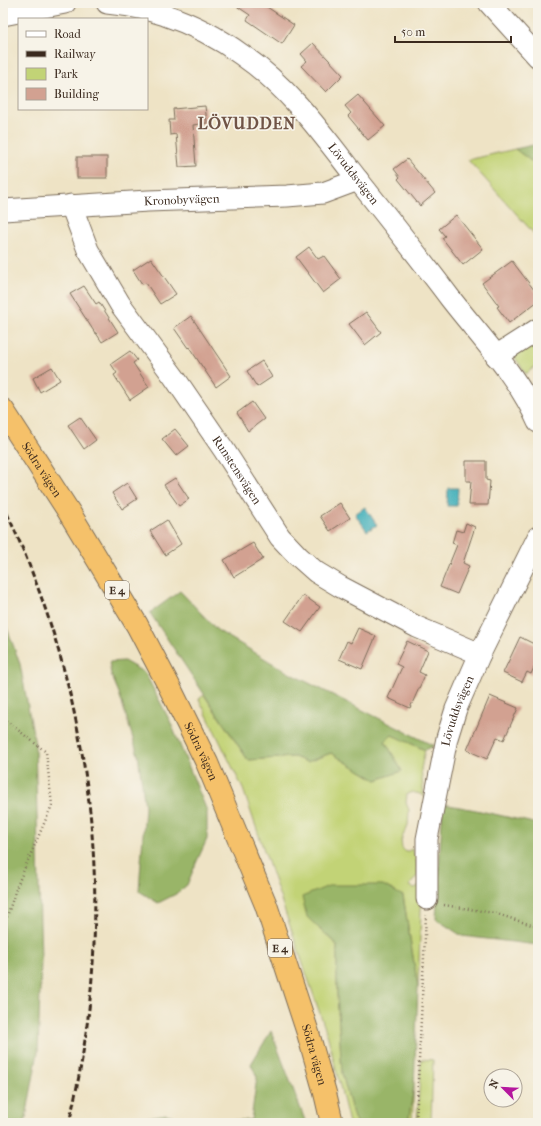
<svg xmlns="http://www.w3.org/2000/svg" width="541" height="1126" font-family="'IM FELL French Canon',serif">
<rect width="100%" height="100%" fill="#f7f3e8"/>
<filter id="ink" filterUnits="userSpaceOnUse"><feTurbulence type="fractalNoise" baseFrequency=".025" numOctaves="2"/><feDisplacementMap in="SourceGraphic" scale="8" xChannelSelector="R" yChannelSelector="G"/><feConvolveMatrix kernelMatrix="1 2 1 2 8 2 1 2 1" color-interpolation-filters="sRGB"/></filter>
<filter id="wash" filterUnits="userSpaceOnUse"><feTurbulence type="fractalNoise" baseFrequency=".012" numOctaves="4" result="noise"/><feDisplacementMap in="SourceGraphic" scale="16" xChannelSelector="R" yChannelSelector="G"/><feGaussianBlur stdDeviation="0.9" result="paint"/><feColorMatrix in="noise" values="0 0 0 0 0 0 0 0 0 0 0 0 0 0 0 0 0 1.4 0 .05"/><feComposite in="paint" operator="in"/></filter>
<g filter="url(#wash)">
<rect width="100%" height="100%" fill="#eee3c5"/>
<g fill="#c2d376" stroke="#7e7e4a">
<path d="M515,149l16,12 7,-1v78l-70,-78z"/>
<path d="M538,317v47l-12,10 -22,-33z"/>
<path d="M204,695l44,65 46,-3 13,5 24,-9 45,27 26,-9 -17,-30 7,-6 33,15 -4,19 3,28 -4,-3 -8,-2 -5,2 -1,9 3,7 -1,15 -7,15 1,8 4,4 6,-3 4,10 2,16 -9,11 6,2 7,-4 -4,103 -15,-92 -84,34 18,16v49l5,79 12,45 4,5h-9l-21,-86 -85,-248 -44,-90z"/>
<path d="M421,1059l12,1 -2,63h-14z"/>
<path d="M414,1086l-2,37h-4z"/>
</g>
<g fill="#99b567" stroke="#6a7042">
<path d="M538,144v16l-7,1 -16,-12z"/>
<path d="M180,591l37,39 72,43 145,73 -9,4 -33,-15 -7,6 17,30 -26,9 -45,-27 -24,9 -13,-5 -46,3 -98,-147z"/>
<path d="M3,617l17,47 15,80 6,215 -3,93 -13,71h-22z"/>
<path d="M124,661l21,12 25,48 37,90v28l-10,22 -10,24 -11,9 -18,9 -19,-12 6,-84 -7,-52 -19,-62 -8,-19 -2,-12z"/>
<path d="M443,804l33,6 62,14v121l-76,-9 -26,-17z"/>
<path d="M331,885h52l20,11 6,37 9,54 -4,99 -6,37h-50l-4,-5 -12,-45 -5,-79v-49l-30,-28 -5,-20z"/>
<path d="M271,1031l35,92h-179v-2l39,-7 27,7 58,-1 6,-43 -6,-13z"/>
</g>
<g fill="#3eaeb9" stroke="#3c6c6c">
<path d="M448,488h10l-1,18h-10z"/>
<path d="M365,507l12,18 -10,6 -12,-17z"/>
</g>
<g id="blocks">
<g fill="#d2a191">
<path d="M232,3h29l33,22 -12,19 -35,-24 3,-5z"/>
<path d="M313,43l30,32 -17,17 -25,-26 6,-5 -6,-7z"/>
<path d="M358,95l27,31 -17,14 -20,-24 3,-3 -6,-7z"/>
<path d="M205,106l2,17 -14,2 3,41 -17,1 -3,-33 -6,1 -1,-15h5l-1,-11z"/>
<rect x="77" y="157" width="30" height="21"/>
<path d="M407,159l28,34 -15,13 -22,-27 2,-2 -6,-8z"/>
<path d="M456,215l27,34 -20,16 -21,-27 3,-2 -6,-7z"/>
<path d="M309,247l9,12 6,-3 17,23 -18,14 -27,-36z"/>
<path d="M151,258l25,36 -16,10 -14,-21 -4,1 -9,-14z"/>
<path d="M512,261l26,34v6l-29,22 -12,-16 2,-1 -17,-23z"/>
<path d="M84,286l12,18 3,-2 19,30 -16,10 -6,-9h-1l-25,-39z"/>
<path d="M366,312l15,20 -16,13 -16,-21z"/>
<path d="M191,316l40,60 -15,11 -27,-40 -1,1 -14,-20z"/>
<path d="M130,351l7,9 -4,3 16,24 -19,13 -16,-25 3,-2 -6,-9z"/>
<path d="M262,361l10,16 -15,10 -10,-16z"/>
<path d="M52,367l8,13 -20,12 -7,-14z"/>
<path d="M252,402l12,17 -16,12 -11,-18z"/>
<path d="M80,417l16,23 -12,9 -16,-24z"/>
<path d="M175,429l14,17 -13,10 -14,-17z"/>
<path d="M466,461h20v19l4,1 -2,24h-19l2,-24h-5z"/>
<path d="M175,478l14,21 -10,7 -15,-21z"/>
<path d="M127,483l10,16 -15,10 -10,-16z"/>
<path d="M340,503l10,15 -20,13 -10,-15z"/>
<path d="M167,520l14,24 -16,11 -15,-24z"/>
<path d="M466,523l9,4 -12,36 6,3 -12,28 -17,-7 17,-42 -5,-2 4,-13 7,2z"/>
<path d="M253,543l10,16 -29,18 -10,-17z"/>
<path d="M303,595l17,12 -18,25 -17,-11z"/>
<path d="M358,628l18,8 -14,33 -23,-10 8,-18 4,2z"/>
<path d="M520,637l18,9v13l-7,15 -4,-2 -5,10 -19,-9z"/>
<path d="M407,641l21,10 -9,21 6,3 -15,33 -22,-10 14,-31 -6,-3z"/>
<path d="M490,696l28,12 -14,32 -7,-3 -10,22 -20,-9z"/>
</g>
</g>
</g>
<g filter="url(#ink)">
<use href="#blocks" fill-opacity="0" stroke="#7a6b58" stroke-width="1"/>
<g fill="none" stroke-linecap="round" stroke-linejoin="round">
<defs>
<g id="minor">
<path id="s1" d="M107,3c19,2 39,5 58,12 27,9 54,23 77,40 48,33 81,80 116,125 31,39 62,78 92,118 31,40 68,78 88,124"/>
<path d="M489,3l49,54"/>
<path d="M3,15l62,-12"/>
<path id="s2" d="M71,205l17,45 32,54 54,73 50,73 56,87 18,19 18,16 25,15 76,40 63,27"/>
<path id="s3" d="M3,210l145,-9 139,-5 36,-3 35,-13"/>
<path d="M496,356l42,-27"/>
<path id="s4" d="M427,899v-60l20,-101 9,-29 24,-55 58,-117"/>
</g>
<g id="highway">
<path id="s5" d="M3,410l66,102 68,113 32,61 38,77 59,142 42,128 17,60 7,30"/>
</g>
</defs>
<use href="#minor" stroke="#7a6b58" stroke-width="23"/>
<use href="#highway" stroke="#7a6b58" stroke-width="24"/>
<g stroke="#7a6b58" stroke-width="2.5" stroke-dasharray="1 3" stroke-linecap="butt">
<path d="M3,718l43,34 6,53 -35,81 -14,43"/>
<path d="M444,905l50,8 44,14"/>
<path d="M416,1123l10,-208"/>
</g>
<use href="#minor" stroke="#fff" stroke-width="21"/>
<use href="#highway" stroke="#f5c16b" stroke-width="22"/>
<path stroke="#3b2a1e" stroke-width="3" stroke-dasharray="6 3" stroke-linecap="butt" d="M3,505c93,195 116,408 66,618"/>
</g>
</g>
<g text-anchor="middle" dominant-baseline="central" stroke-width="3.5" stroke-linejoin="round" paint-order="stroke">
<g fill="#f7f3e8" stroke="#73665b" stroke-width="1">
<rect x="105" y="581" width="24" height="18" rx="3"/>
<rect x="268" y="939" width="24" height="18" rx="3"/>
</g>
<g font-size="11" font-weight="bold" fill="#3b2a1e">
<text x="117" y="590">E 4</text>
<text x="280" y="948">E 4</text>
</g>
<g font-size="12" fill="#3b2a1e" stroke="#f7f3e8">
<text stroke="none"><textPath href="#s1" startOffset="310">Lövuddsvägen</textPath></text>
<text stroke="none"><textPath href="#s3" startOffset="179">Kronobyvägen</textPath></text>
<text stroke="none"><textPath href="#s5" startOffset="71">Södra vägen</textPath></text>
<text stroke="none"><textPath href="#s2" startOffset="314">Runstensvägen</textPath></text>
<text stroke="none"><textPath href="#s4" startOffset="192">Lövuddsvägen</textPath></text>
<text stroke="none"><textPath href="#s5" startOffset="395">Södra vägen</textPath></text>
<text stroke="none"><textPath href="#s5" startOffset="719">Södra vägen</textPath></text>
</g>
<g font-size="16" font-weight="bold" letter-spacing="1" fill="#705446" stroke="#f7f3e8">
<text x="247" y="123">LÖVUDDEN</text>
</g>
</g>
<rect width="541" height="1126" fill="none" stroke="#f7f3e8" stroke-width="16"/>
<rect x="18" y="18" width="130" height="92" fill="#f7f3e8" stroke="#aca397"/>
<rect x="26" y="31" width="20" height="6" fill="#ffffff" stroke="#aca397"/>
<text x="54" y="38" font-size="12" fill="#3b2a1e">Road</text>
<rect x="26" y="51" width="20" height="6" fill="#3b2a1e" stroke="#aca397"/>
<text x="54" y="58" font-size="12" fill="#3b2a1e">Railway</text>
<rect x="26" y="68" width="20" height="12" fill="#c2d376" stroke="#aca397"/>
<text x="54" y="78" font-size="12" fill="#3b2a1e">Park</text>
<rect x="26" y="88" width="20" height="12" fill="#d2a191" stroke="#aca397"/>
<text x="54" y="98" font-size="12" fill="#3b2a1e">Building</text>
<g transform="translate(503 1088) rotate(294)"><circle r="19" fill="#f7f3e8" stroke="#aca397"/>
<path d="M0-3L7 15L0 10L-7 15Z" fill="#b5179e"/>
<text y="-6" font-size="11" font-weight="bold" text-anchor="middle" fill="#3b2a1e">N</text>
</g>
<path d="M395 36v6h116v-6" fill="none" stroke="#3b2a1e" stroke-width="2"/>
<text x="401" y="36" font-size="12" fill="#3b2a1e" stroke="#f7f3e8" stroke-width="3" paint-order="stroke">50 m</text>
</svg>
